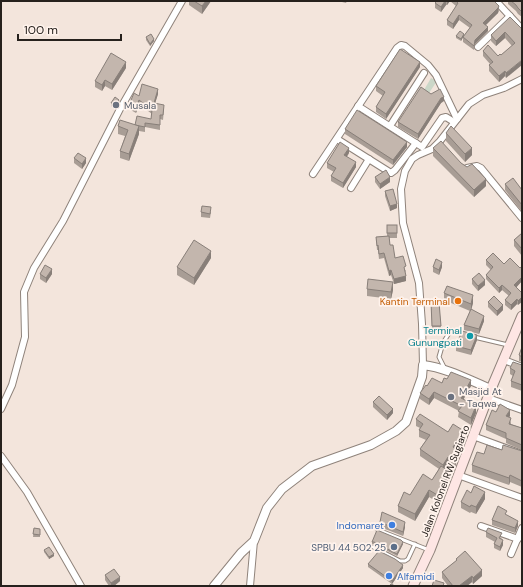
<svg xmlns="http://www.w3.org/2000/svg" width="523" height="587" font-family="'DM Sans',sans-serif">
<rect width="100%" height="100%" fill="#f3e5dc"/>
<path fill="#cbd7c8" d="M431,78l6,3 -8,12 -5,-3z"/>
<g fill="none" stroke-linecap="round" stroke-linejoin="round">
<defs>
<g id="service">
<path d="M474,337l34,8"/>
<path d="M445,369l-6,-12 4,-14 8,-13 12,4"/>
<path d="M378,530l51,20"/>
<path d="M373,547l27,14h5l3,-2 7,-15"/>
</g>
<g id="minor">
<path d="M496,1l26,28"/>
<path d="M478,47l32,-31"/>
<path d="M358,106l64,41 20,-29 4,-1 8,5"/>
<path d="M390,126l34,-53"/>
<path d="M337,139l54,34 4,-3 21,-27"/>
<path d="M467,168l10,-2 4,2 41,50"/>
<path d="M313,174l84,-126 4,-3 4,1 23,19 8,10 21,44"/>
<path d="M351,188l18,-29"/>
<path d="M504,360l18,7"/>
<path d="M423,365l-1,-41 -3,-41 -16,-60 -2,-34 4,-18 7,-12 6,-4 14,-6 8,-8 29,-37 14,-9 21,-7 18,-9"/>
<path d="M488,398l34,12"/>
<path d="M1,409l11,-24 13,-48 -1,-45 10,-24 29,-47 57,-112 62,-108"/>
<path d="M473,436l49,18"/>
<path d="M1,456l26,36 54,94"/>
<path d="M458,475l64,23"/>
<path d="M481,526l37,13"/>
<path d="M511,554l11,-26"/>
<path d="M250,586l4,-45"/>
</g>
<path id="tertiary" d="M214,586l27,-33 13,-12 13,-33 15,-19 30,-23 59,-21 25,-14 10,-9 16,-45 1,-12c24,3 46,15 68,24"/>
<path id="secondary" d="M413,586l17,-36 61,-161 31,-73"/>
</defs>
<use href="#service" stroke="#8f837b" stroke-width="5"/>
<use href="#minor" stroke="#8f837b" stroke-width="8"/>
<use href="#tertiary" stroke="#8f837b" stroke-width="10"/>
<use href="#secondary" stroke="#8f837b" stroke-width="11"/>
<use href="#service" stroke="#fff" stroke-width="3"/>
<use href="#minor" stroke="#fff" stroke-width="6"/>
<use href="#tertiary" stroke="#fff" stroke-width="8"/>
<use href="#secondary" stroke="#fee6e4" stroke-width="9"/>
</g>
<g fill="#a89d95">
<path d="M189,1h22l-9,13 -13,-9z"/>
<path d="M338,1h9l-1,2z"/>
<path d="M437,1h57l5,10 -1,2 -13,12 3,6 -13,13 -1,6 -11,-8v-5l7,-9 -11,-8 -6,9 -6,-4v-5l9,-14 -6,-5 -3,4h-1l-5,7 -6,-4v-5z"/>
<path d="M508,1h14v16l-4,-3 -2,-3 -8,-7z"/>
<path d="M522,29l-16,49 -1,-2 -6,6 -10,-11v-6l1,-1 -7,-8v-5l15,5 3,-1 11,-9 -7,-8 -9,8 -5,-5v-6z"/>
<path d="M464,34l-3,7 -5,-3v-2z"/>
<path d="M146,37l8,4 -4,5 -4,-6z"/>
<path d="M420,67l-34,52 -10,-7v-5l7,-11 -7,-5v-5z"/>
<path d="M126,68l-14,22 -7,-4 -3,5 -7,-4v-6z"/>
<path d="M158,94l-3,9 9,6 -1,11 -3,-1v11l-15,-3v5l-6,-1v3l-10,27 -9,-3v-7l5,-15 -7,-2v-8l17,-1 16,-6 1,-5 -13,-10 -3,9 -7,-4v-4l10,-9z"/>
<path d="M444,101l-3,2 -23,36 -20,-12v-5z"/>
<path d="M119,102l-4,7 -4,-3v-3z"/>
<path d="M345,129l62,18 -14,18 -48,-31z"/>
<path d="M446,133l26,22 -7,7 -19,-21z"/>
<path d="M433,148l34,19 19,19 -12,11 -41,-41z"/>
<path d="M349,153l-2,4 9,10 -13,21 -12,-7v-5l3,-4 -7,-4v-5z"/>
<path d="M74,158l12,5 -4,6 -8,-6z"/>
<path d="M375,177l15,5 -10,7 -5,-7z"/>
<path d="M505,184l17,6v22l-17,-22z"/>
<path d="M385,191l12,17 -7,3 -5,-15z"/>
<path d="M201,212h10l-1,6 -9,-1z"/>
<path d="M387,225h10v13h-8l1,7 5,13 11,13 -1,1 1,9 -12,3 -3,-9 -2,1 -5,-18 -5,1 -1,-9h-1l-1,-13 11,-1z"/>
<path d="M522,233v23l-8,-10v-6z"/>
<path d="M211,258l-17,27 -17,-10v-8z"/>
<path d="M486,260l36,8v13l-6,6 6,6 -4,12 -1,-1 -6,6 -6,-5v-5l4,-4 -7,-6 -3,3 -13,-14v-4l5,-5 -5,-5z"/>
<path d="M433,267h9l-3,8 -6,-3z"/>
<path d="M40,274h12l-6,9 -6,-4z"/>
<path d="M472,279l13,6 -7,6 -6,-7z"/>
<path d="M367,289l26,1 -2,9 -24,-3z"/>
<path d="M444,293l29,10 -2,6 13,12 -5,13 -15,-4v-5l6,-14 -26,-11z"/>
<path d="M431,302h8l2,27h-9z"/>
<path d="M488,302l15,8 -6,6 -9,-9z"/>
<path d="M477,340l-6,15 -15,-4v-5z"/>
<path d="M522,347v15l-3,-1v-6z"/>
<path d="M522,365v26l-11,-4v-6l2,-5 -3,-2v-6z"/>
<path d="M447,379l24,7 -8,13 13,14 -5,12 -13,-8 1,-6 -25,-13 -5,7 -9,-6v-6l7,-7 15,-3z"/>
<path d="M373,402l20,11 -6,7 -14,-13z"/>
<path d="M496,412l14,4 -1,1 2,6v1l11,4v22l-16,-7v-4l-20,-9v-5z"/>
<path d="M416,419l48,19 -8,12 3,8 -3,3v2l-1,5 -7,-4 -3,4 4,10 -5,8 1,7 -6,10 -10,-6 -14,24 -17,-9v-6l12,-11 22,-15 7,-11 -19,-13v-7l6,-9 -7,-3v-7l1,-2 -4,-2z"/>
<path d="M502,450l20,1v36l-12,-5 -1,3 -37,-13v-7l12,-11z"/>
<path d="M485,499l-9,15 -5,-2 -1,1 -9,-5v-6z"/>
<path d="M507,515l11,11 -3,7 -23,-8v-5z"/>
<path d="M380,522l25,5 -2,9 -23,-9z"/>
<path d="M34,528l6,1v8h-7z"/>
<path d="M486,532l16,6 -1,1 2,6 -3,6 -6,-3v-4l1,-2 -9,-5z"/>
<path d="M372,542l31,2 -6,12 -23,-12h-2z"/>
<path d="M44,550l10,6 -5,3 -5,-7z"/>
<path d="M456,559l26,17 -9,8 -1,-2 -5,4h-19l-6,-8v-6l14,-11z"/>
<path d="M368,564l35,4 -11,16 -24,-17z"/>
<path d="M105,575l15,6 -6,5h-5l-4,-6z"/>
</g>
<g fill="#887f79">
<path d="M206,1h5l-9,13v-8z"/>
<path d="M445,1h1v4l-5,7v-5z"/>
<path d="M447,1h3l-3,4z"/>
<path d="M499,6l-1,7 -15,15v-5z"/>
<path d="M459,15v5l-6,9v-5z"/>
<path d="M488,27v4l-13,13 -1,6 1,-10z"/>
<path d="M505,32v6l-9,8v-5z"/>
<path d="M464,34v2l-3,5v-2z"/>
<path d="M154,39v2l-4,5v-2z"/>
<path d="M522,60v5l-16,13v-5z"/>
<path d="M126,62v6l-14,22v-6z"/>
<path d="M420,62v5l-34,52v-5z"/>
<path d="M505,71v5l-6,6v-6z"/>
<path d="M105,80v6l-3,5v-6z"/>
<path d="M158,89v5l-4,13v-4z"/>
<path d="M444,97v4l-3,2 -23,36v-5l23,-36z"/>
<path d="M119,100v2l-4,7v-3z"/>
<path d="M139,100v4l-3,9v-5z"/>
<path d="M139,126v8l-10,27v-7z"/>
<path d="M407,142v5l-14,18v-5z"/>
<path d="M349,148v5l-5,7v-5z"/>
<path d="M472,148v7l-7,7v-8z"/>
<path d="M86,158v5l-4,6v-5z"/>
<path d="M356,162v5l-13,21v-5z"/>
<path d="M390,177v5l-10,7v-5z"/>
<path d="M486,179v7l-12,11v-7z"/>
<path d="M397,204v4l-7,3v-5z"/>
<path d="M211,251v7l-17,27v-7z"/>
<path d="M442,262v5l-3,8v-5z"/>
<path d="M52,269v5l-6,9v-5z"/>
<path d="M391,270v5l-2,1v-5z"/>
<path d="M406,276v5l-12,3v-5z"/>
<path d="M522,277v4l-8,9v-5z"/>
<path d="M485,280v5l-7,6v-5z"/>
<path d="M393,282v8l-2,9v-7z"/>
<path d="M502,285v5l-3,3v-5z"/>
<path d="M473,295v8l-2,8v-7z"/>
<path d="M522,297v5l-4,3v-4z"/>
<path d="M517,299v5l-6,6v-5z"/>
<path d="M503,305v5l-6,6v-5z"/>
<path d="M484,316v5l-5,13v-5z"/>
<path d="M477,335v5l-6,15v-5z"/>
<path d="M471,380v6l-10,18v-6z"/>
<path d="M434,392v6l-5,7v-6z"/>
<path d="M476,406v7l-5,12v-7z"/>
<path d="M393,409v4l-6,7v-5z"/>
<path d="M510,410v6l-4,5v-5z"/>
<path d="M464,431v7l-11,16v-7z"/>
<path d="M459,451v7l-3,3v2l-1,5v-7l1,-5z"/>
<path d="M448,457v7l-5,8v-7z"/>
<path d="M449,471v7l-8,13v-7z"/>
<path d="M510,475v7l-1,3v-7z"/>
<path d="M445,487v6l-6,10v-7z"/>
<path d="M429,490v7l-14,24v-7z"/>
<path d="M485,492v7l-9,15v-7z"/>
<path d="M518,521v5l-3,7v-5z"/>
<path d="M405,522v5l-2,9v-4z"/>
<path d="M503,540v5l-3,6v-4z"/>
<path d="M403,542v2l-6,12v-2z"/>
<path d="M54,554v2l-5,3v-2z"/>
<path d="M403,565v3l-11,16v-3z"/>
<path d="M482,570v6l-9,8v-6z"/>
<path d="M472,576v6l-5,4h-8z"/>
<path d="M120,577v4l-6,5h-3v-3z"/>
</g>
<g fill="#c3b6ad" stroke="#887f79">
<path d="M194,1h12l-4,5z"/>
<path d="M437,1h8l-4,6 -6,-4z"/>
<path d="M456,1h38l5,5 -1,2 -15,15 5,4 -13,13 -1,6 -11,-9 9,-12 -13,-10 -6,9 -6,-4 11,-17z"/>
<path d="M511,1h11v11l-4,-4 -2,-3z"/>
<path d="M510,17l12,12v31l-16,13 -1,-2 -6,5 -10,-11 4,-3 -10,-11 5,-6 10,11 2,-2 1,1 14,-12 -10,-11 -9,9 -5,-6z"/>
<path d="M460,31l4,3 -3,5 -5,-3z"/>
<path d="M151,34l3,5 -4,5 -4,-7z"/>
<path d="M400,49l20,13 -34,52 -10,-7 9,-15 -9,-6z"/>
<path d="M111,53l15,9 -14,22 -7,-4 -3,5 -7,-4z"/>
<path d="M142,84l16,5 -4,14 10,2 -1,10h-3v10l-15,-2v4l-10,-2 2,-9 14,3 1,-9 -13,-10 -3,8 -7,-3 5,-12 5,3z"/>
<path d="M421,87l10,7 9,-5 4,8 -3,1 -23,36 -20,-12z"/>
<path d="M115,97l4,3 -4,6 -4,-3z"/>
<path d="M357,110l50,32 -14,18 -48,-31z"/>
<path d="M120,120l19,6 -10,28 -9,-3 8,-21 -10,-4z"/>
<path d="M451,126l21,22 -7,6 -19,-21z"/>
<path d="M441,141l20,22 6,4 5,-3 14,15 -12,11 -41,-42z"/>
<path d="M340,142l9,6 -5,7 12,7 -13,21 -12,-7 5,-8 -9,-5z"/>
<path d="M78,153l8,5 -4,6 -8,-6z"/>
<path d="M386,170l4,7 -10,7 -5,-7z"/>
<path d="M513,178l9,12v15l-17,-21z"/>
<path d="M393,189l4,15 -7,2 -5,-15z"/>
<path d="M202,206l9,1 -1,7 -9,-2z"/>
<rect x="387" y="225" width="10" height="8"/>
<path d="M522,233v16l-8,-9z"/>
<path d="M389,236l1,9h3l2,13 8,-2 3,10 -2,1 2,9 -12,3 -3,-9 -2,1 -5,-18 -5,1 -1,-9 -1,1 -1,-9z"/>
<path d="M194,240l17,11 -17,27 -17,-11z"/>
<path d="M493,253l11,11 6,-6 10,10 1,-1 1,1v9l-8,8 8,8v4l-4,4 -1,-2 -6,6 -6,-5 6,-7 -9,-8 -3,3 -13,-13 7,-8 -7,-7z"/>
<path d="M436,259l6,3 -3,8 -6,-3z"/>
<path d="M45,265l7,4 -6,9 -6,-4z"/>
<path d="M479,273l6,7 -7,6 -6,-7z"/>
<path d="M368,279l25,3 -2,10 -24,-3z"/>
<path d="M447,286l26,9 -2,9 -27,-11z"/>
<path d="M494,296l9,9 -6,6 -9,-9z"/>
<path d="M431,302h8l2,24h-9z"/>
<path d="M471,309l13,7 -5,13 -15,-4z"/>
<path d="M462,331l15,4 -6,15 -15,-4z"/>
<path d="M522,347v10l-3,-2z"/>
<path d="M513,362l9,3v20l-11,-4 4,-10 -5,-3z"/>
<path d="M451,372l20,8 -10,18 15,8 -5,12 -13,-7 4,-5 -28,-14 -5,7 -9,-6 6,-8 1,1 5,-8 10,5 2,-5 3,1z"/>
<path d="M379,396l14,13 -6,6 -14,-13z"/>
<path d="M500,404l10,6 -4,6 5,2 -2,6 13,4v17l-16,-7v-5l-20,-8 6,-15 4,2z"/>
<path d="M420,414l28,18 5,-8 11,7 -11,16 6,4 -3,5 -1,5 -7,-4 -5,8 -23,-16 10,-14 -11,-5 4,-6 -7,-5z"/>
<path d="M487,445l15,5 1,-5 19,6v30l-12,-6 -1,3 -37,-13 5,-13 7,2z"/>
<path d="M441,466l8,5 -8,13 4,3 -6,9 -10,-6 -14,24 -17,-8 6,-14 6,3 13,-21 9,6z"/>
<path d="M474,486l11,6 -9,15 -5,-2 -1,2 -9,-5 6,-12 4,3z"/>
<path d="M498,506l9,5 -2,3 13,7 -3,7 -23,-8z"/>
<path d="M382,512l23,10 -2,10 -23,-10z"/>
<path d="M34,528l6,1v6l-7,-1z"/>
<path d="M488,528l14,5 -3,5 4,2 -3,7 -6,-3 3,-6 -11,-6z"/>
<path d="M377,530l24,10 2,2 -6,12 -23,-12h-2z"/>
<path d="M49,547l5,7 -5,3 -5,-7z"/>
<path d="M379,551l16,8 8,6 -11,16 -24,-17z"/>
<path d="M465,551l17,19 -9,8 -1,-2 -13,10h-6l-11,-14 15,-12 -1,-1z"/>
<path d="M114,569l6,8 -9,6 -6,-8z"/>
<path d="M434,580l10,3 -1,3h-11z"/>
<path d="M391,584l4,2h-6z"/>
</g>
<g fill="#6b7280" stroke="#fff3ec" stroke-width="1.5">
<circle cx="116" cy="105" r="4"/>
<circle cx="451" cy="397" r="4"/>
</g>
<circle fill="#e8710a" stroke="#fff3ec" stroke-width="1.5" cx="458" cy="301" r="4"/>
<circle fill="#0f9aa8" stroke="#fff3ec" stroke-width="1.5" cx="470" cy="336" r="4"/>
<g fill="#3f7fe0" stroke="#fff3ec" stroke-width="1.5">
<circle cx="392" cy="525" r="4"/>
<circle cx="389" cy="576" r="4"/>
</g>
<circle fill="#5c6f8a" stroke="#fff3ec" stroke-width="1.5" cx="394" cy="547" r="4"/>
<g text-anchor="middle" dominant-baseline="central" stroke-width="3.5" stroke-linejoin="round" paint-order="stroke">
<g font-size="10" fill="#5b616d" stroke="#fff3ec" text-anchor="start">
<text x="124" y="105">Musala</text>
<text x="459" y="391">Masjid At<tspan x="459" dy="12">- Taqwa</tspan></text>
</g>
<g font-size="10" fill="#c56008" stroke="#fff3ec" text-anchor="end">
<text x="450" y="301">Kantin Terminal</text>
</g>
<g font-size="10" fill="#0d838f" stroke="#fff3ec" text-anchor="end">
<text x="462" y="330">Terminal<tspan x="462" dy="12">Gunungpati</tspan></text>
</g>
<g font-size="10" fill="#26211d" stroke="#fff3ec">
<text transform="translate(445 481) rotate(-69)">Jalan Kolonel RW Sugiarto</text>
</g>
<g font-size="10" fill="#366cbe" stroke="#fff3ec" text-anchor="end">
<text x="384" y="525">Indomaret</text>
<text x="397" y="576" text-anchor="start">Alfamidi</text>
</g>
<g font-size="10" fill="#4e5e75" stroke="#fff3ec" text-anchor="end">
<text x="386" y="547">SPBU 44 502 25</text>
</g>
</g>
<rect width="523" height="587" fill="none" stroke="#26211d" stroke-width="4"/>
<path d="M18 34v6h103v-6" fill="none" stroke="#26211d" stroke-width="2"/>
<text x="24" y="34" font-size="12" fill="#26211d" stroke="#fff3ec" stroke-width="3" paint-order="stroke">100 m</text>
</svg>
